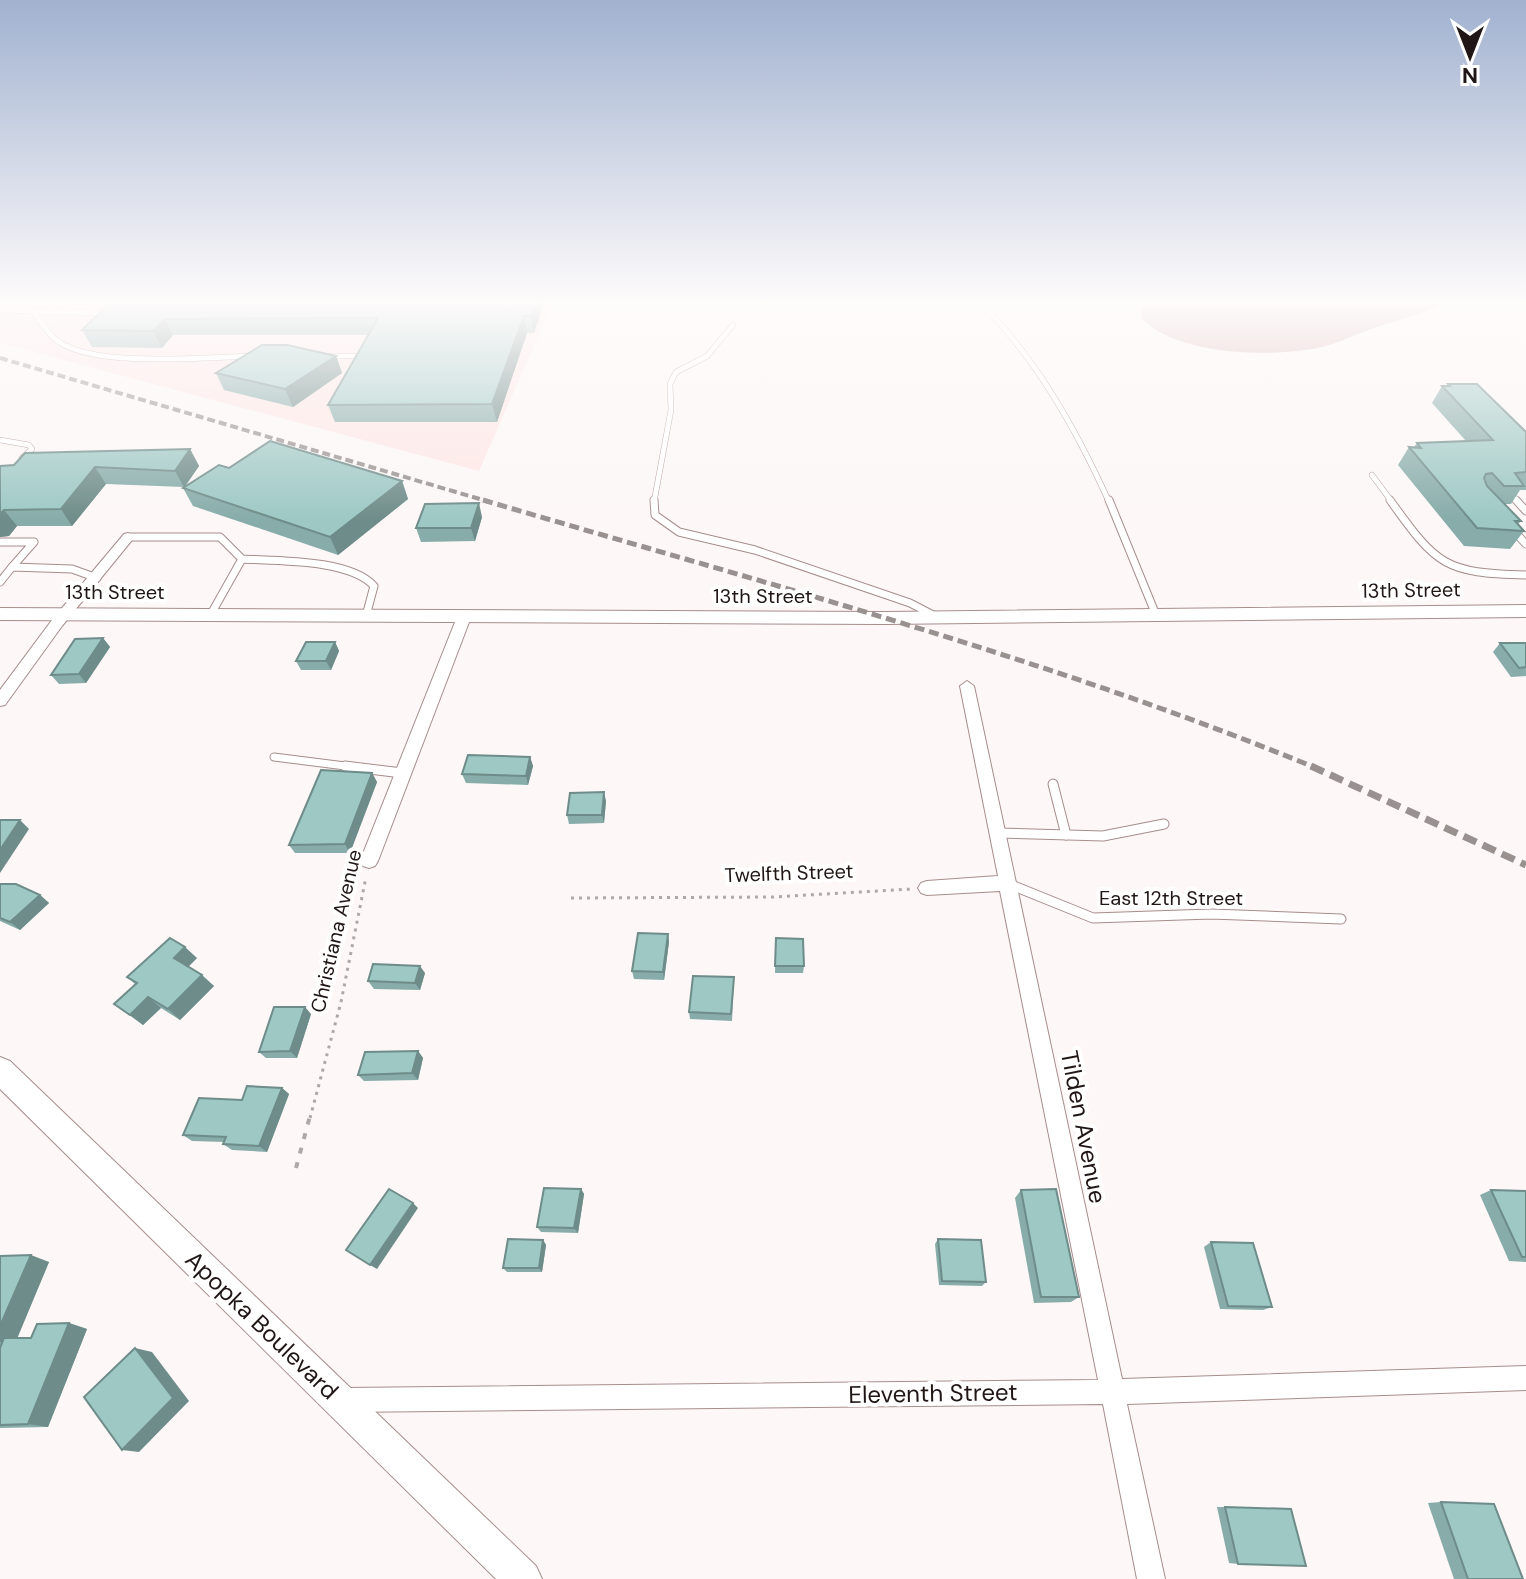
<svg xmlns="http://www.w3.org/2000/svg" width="1526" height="1579" font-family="'DM Sans',sans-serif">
<rect width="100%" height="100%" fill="#fdf7f7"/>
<path fill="#fce6e4" d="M0,300h554l-75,171 -479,-128z"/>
<path fill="#d6afad" d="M1158,300h280l1,2 -2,5c-23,9 -46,15 -69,23 -15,6 -30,13 -46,17 -50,11 -144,9 -181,-29l2,-10z"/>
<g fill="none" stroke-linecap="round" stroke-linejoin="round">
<defs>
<g id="lane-far2">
<path d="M979,301c57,57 97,128 130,201"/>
<path d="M0,310l98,3 14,-4"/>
<path d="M35,314c7,9 14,22 24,28 39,26 147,15 195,14"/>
<path d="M328,356h26"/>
<path d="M0,440l29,5 3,4 -10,9"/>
<path d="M1372,475l20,27"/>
<path d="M1512,496l6,6"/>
<path d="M654,502l17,-92 -1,-26 6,-12 31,-16 26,-31"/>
</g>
<g id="lane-far1">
<path d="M654,500l1,15 24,17 76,18 155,53 27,14"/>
<path d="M1109,500l47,115"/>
<path d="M1390,500c47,66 55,73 136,75"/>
<path d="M1516,500l10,11"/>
<path d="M1513,530l13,14"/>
<path d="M128,537h92l22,22c35,2 108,0 132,27l-8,30"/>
<path d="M0,542h34l-22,25"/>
<path d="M0,582l12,-15 60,2 25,9"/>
<path d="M211,614l31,-55"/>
<path d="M274,757l87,11"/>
</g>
<g id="lane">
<path d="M345,766l57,7"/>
<path d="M1053,784l13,51"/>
<path d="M998,833l105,3 61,-12"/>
<path d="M1009,884l84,34 118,-4 130,5"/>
</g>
<g id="street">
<path d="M128,533l6,4 -2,3 -70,86 -57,79 -5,1v-16l52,-70 72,-86z"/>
<path d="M464,613l7,4 -93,244 -3,5 -6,2 -6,-2 -3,-5 97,-244z"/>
<path d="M967,681l7,5 148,693 404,-13v24l-399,14 38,175h-28l-34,-175 -759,8 -9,-3 -3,-9 3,-9 9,-3 754,-8 -98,-489 -73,4 -6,-2 -3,-5 3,-5 6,-2 71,-5 -38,-190z"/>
</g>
<g id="secondary">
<path d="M1526,605v12l-640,7 -886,-4v-12l886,4z"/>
<path d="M0,1057l10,4 526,505 6,13h-46l-496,-490z"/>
</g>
</defs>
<use href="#lane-far2" stroke="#a78d8c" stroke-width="6"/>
<use href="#lane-far1" stroke="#a78d8c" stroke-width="9"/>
<use href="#lane" stroke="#a78d8c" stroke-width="11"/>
<use href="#street" stroke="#a78d8c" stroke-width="2"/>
<use href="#secondary" stroke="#a78d8c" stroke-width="2"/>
<g stroke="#afa8a8" stroke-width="3" stroke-dasharray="3 5" stroke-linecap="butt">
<path d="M571,898l202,-1 139,-8"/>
<path d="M310,1118l31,-116 25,-125"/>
</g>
<path stroke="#afa8a8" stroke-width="4" stroke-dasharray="6 9" stroke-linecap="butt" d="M296,1168l14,-52"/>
<use href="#lane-far2" stroke="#fff" stroke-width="5"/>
<use href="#lane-far1" stroke="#fff" stroke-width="7"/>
<use href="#lane" stroke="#fff" stroke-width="9"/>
<use href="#street" fill="#fff" fill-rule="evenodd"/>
<use href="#secondary" fill="#fff" fill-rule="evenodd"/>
<path stroke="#989190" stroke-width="4" stroke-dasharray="8 4" stroke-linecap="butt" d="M0,358l490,144"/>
<path stroke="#989190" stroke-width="5" stroke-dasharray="10 5" stroke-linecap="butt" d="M483,500c280,83 563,157 833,268"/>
<path stroke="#989190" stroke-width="7" stroke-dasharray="14 7" stroke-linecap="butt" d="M1311,766l215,99"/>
</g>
<g fill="#87aca9">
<path d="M0,300h83l-83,2z"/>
<path d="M113,300h432l-11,33h-7l-30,89h-162l-7,-17 41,-70h-196l-11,13 -70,-1 -10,-17z"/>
<path d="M336,356l6,17 -49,34 -69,-17 -8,-17z"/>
<path d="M1448,384l78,48v58h-6l-9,14h-7l17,17 -3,3 6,7 -14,18 -46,-3 -66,-81 11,-18h5l3,-4 49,-2 -34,-38 10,-17h5z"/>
<path d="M190,449l9,17 -14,21 44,-19 173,13 6,18 -70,56 -145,-49 -10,-18 1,-1 -78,-3 -34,42h-55l-8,10 -9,1v-71z"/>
<path d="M482,517l-7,24 -54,1 -5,-14z"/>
<path d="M103,638l7,9 -24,36 -27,1 -8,-9z"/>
<path d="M335,642l4,9 -8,19h-30l-5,-9z"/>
<path d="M1500,643h26v33l-15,1 -18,-25z"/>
<path d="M530,757l3,9 -5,19 -62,-2 -4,-9z"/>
<path d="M372,773l5,9 -27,71h-55l-6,-8z"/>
<path d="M606,801l-2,22 -35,1 -2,-9z"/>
<path d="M0,884l40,11 9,8 -29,27 -20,-9z"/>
<path d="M668,934l1,8 -5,38 -30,-1 -2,-8z"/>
<path d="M776,938l28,28 -1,7h-28z"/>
<path d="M197,958l-9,9 26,19 -34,34 -19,-12 -18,17 -29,-21 21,-20 -8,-7z"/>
<path d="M425,973l-5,17 -46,-1 -6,-8z"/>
<path d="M734,977l-2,44 -42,-2 -1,-7z"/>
<path d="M311,1014l-14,44h-31l-7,-6z"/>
<path d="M418,1051l5,7 -5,22 -54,1 -6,-6z"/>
<path d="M282,1088l7,6 -22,58 -35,-2 -9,-6 1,-2 -32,-1 -9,-6 59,-35z"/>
<path d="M581,1189l3,5 -6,39 -37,-1 -4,-5z"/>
<path d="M1021,1190l58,107 -8,5 -37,1 -19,-105z"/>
<path d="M1491,1190l35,1v71l-17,-1 -29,-66z"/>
<path d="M938,1239l48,43 -4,4 -43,-1 -4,-41z"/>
<path d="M543,1240l3,5 -4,27h-35l-4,-4z"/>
<path d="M1211,1242l61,65 -9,3 -43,-1 -16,-62z"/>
<path d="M0,1256l49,6 -32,76h14l38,-15 18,6 -39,98 -48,1z"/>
<path d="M1441,1502l82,77h-69l-26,-76z"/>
<path d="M1217,1507h8l13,57 -9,-1z"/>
</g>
<g fill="#6e8c89">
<path d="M537,300h8l-11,33 -3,-17z"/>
<path d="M524,316l3,17 -30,89 -5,-18z"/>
<path d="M165,319l8,16 -11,13 -9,-17z"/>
<path d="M336,356l6,17 -49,34 -8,-18z"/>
<path d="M190,449l9,17 -15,21 -9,-16z"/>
<path d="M95,467l11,17 -34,42 -11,-17z"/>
<path d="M402,481l6,18 -70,56 -8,-18z"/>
<path d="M479,503l3,14 -7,24 -4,-13z"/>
<path d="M4,510l13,16 -8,10 -9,1v-23z"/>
<path d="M103,638l7,9 -24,36 -7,-9z"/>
<path d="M335,642l4,9 -8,19 -5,-9z"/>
<path d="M530,757l3,9 -5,19 -2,-9z"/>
<path d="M372,773l5,9 -27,71 -5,-9z"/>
<path d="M604,792l2,9 -2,22 -2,-8z"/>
<path d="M20,820l9,9 -29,44v-23z"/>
<path d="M40,895l9,8 -29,27 -10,-8z"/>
<path d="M668,934l1,8 -5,38 -1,-8z"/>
<path d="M185,947l12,11 -11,11 -12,-11z"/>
<path d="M420,966l5,7 -5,17 -5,-7z"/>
<path d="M202,975l12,11 -34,34 -12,-11z"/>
<path d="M148,997l13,11 -18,17 -13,-10z"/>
<path d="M305,1007l6,7 -14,44 -7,-7z"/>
<path d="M418,1051l5,7 -5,22 -6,-7z"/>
<path d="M282,1088l7,6 -22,58 -8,-6z"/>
<path d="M581,1189l3,5 -6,39 -4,-5z"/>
<path d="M413,1203l5,5 -41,61 -7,-4z"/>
<path d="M543,1240l3,5 -4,27 -3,-4z"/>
<path d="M31,1255l18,7 -35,84 -14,-4v-16z"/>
<path d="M69,1323l18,6 -39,98 -20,-3z"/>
<path d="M135,1348l17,4 37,49 -50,51 -17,-2z"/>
</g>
<g fill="#9dc8c4" stroke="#6e8c89" stroke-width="2">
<path d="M113,300h424l-6,16h-7l-32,88 -164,1 50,-87 -213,1 -12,12 -71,-1z"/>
<path d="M262,345h25l49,11 -51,33 -69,-16z"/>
<path d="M1448,384h29l49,48v40l-11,1 9,13h-20l-12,-13 -6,1 -2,4 3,8 34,35h-6l9,10 -47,-3 -68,-81 12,1 -4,-5 76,-3 -51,-54h8z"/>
<path d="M270,441l132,40 -72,56 -147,-49 36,-23 10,3z"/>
<path d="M190,449l-15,22 -80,-4 -34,42 -57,1 -4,4v-48l14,-1 11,-12z"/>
<path d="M479,503l-8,25h-55l9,-24z"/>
<path d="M103,638l-24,36 -28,1 24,-36z"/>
<path d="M306,642h29l-9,19h-30z"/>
<path d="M1500,643h26v24l-7,1z"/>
<path d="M468,755l62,2 -4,19 -64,-2z"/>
<path d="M321,770l51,3 -27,71 -56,1z"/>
<path d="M604,792l-2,23h-35l3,-22z"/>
<path d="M0,820h20l-20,30z"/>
<path d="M0,884h16l24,11 -30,27 -10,-4z"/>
<path d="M638,933l30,1 -5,38 -31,-1z"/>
<path d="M170,938l15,9 -11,11 28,17 -34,34 -20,-12 -18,18 -16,-11 23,-21 -10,-6z"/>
<path d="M776,938l27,1 1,27h-29z"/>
<path d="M373,964l47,2 -5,17 -47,-2z"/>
<path d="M693,976l41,1 -3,37 -42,-2z"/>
<path d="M274,1007h31l-15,44 -31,1z"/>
<path d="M418,1051l-6,22 -54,2 7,-23z"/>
<path d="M247,1086l35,2 -23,58 -36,-2 3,-7 -43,-2 16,-37 43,2z"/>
<path d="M544,1188l37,1 -7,39 -37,-1z"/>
<path d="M389,1189l24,14 -43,62 -24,-15z"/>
<path d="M1056,1189l23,108h-38l-20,-107z"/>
<path d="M1491,1190l35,1v66h-4z"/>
<path d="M508,1239l35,1 -4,28h-36z"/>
<path d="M938,1239l43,1 5,42 -44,-1z"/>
<path d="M1211,1242l42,1 19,64 -44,-1z"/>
<path d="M31,1255l-31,71v-70z"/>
<path d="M69,1323l-41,101 -28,1v-77l4,-10h27l6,-14z"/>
<path d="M135,1348l38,50 -51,52 -38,-53z"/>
<path d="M1441,1502l53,2 29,75h-55z"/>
<path d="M1225,1507l66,2 15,57 -68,-2z"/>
</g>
<linearGradient id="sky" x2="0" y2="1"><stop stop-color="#a1b2d0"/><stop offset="0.58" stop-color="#fefbfb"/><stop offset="1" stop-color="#fefbfb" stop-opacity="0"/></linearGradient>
<rect width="1526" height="521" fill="url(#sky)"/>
<g text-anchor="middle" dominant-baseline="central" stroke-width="8" stroke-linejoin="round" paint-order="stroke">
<g font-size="20" fill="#1f1615" stroke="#fff">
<text transform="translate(1411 590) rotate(-1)">13th Street</text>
<text x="115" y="592">13th Street</text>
<text x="763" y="596">13th Street</text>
<text transform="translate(789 873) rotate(-2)">Twelfth Street</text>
<text x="1171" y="898">East 12th Street</text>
<text transform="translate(336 931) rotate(-77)">Christiana Avenue</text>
</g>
<g font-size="24" fill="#1f1615" stroke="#fff">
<text transform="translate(1084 1127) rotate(79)">Tilden Avenue</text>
<text transform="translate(262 1325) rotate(44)">Apopka Boulevard</text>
<text transform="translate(933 1393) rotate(-1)">Eleventh Street</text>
</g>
</g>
<g transform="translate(1470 56) rotate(180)" stroke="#ffffff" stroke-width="6" paint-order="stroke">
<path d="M0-6L14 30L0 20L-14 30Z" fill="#1f1615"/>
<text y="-12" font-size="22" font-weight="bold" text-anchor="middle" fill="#1f1615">N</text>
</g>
</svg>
